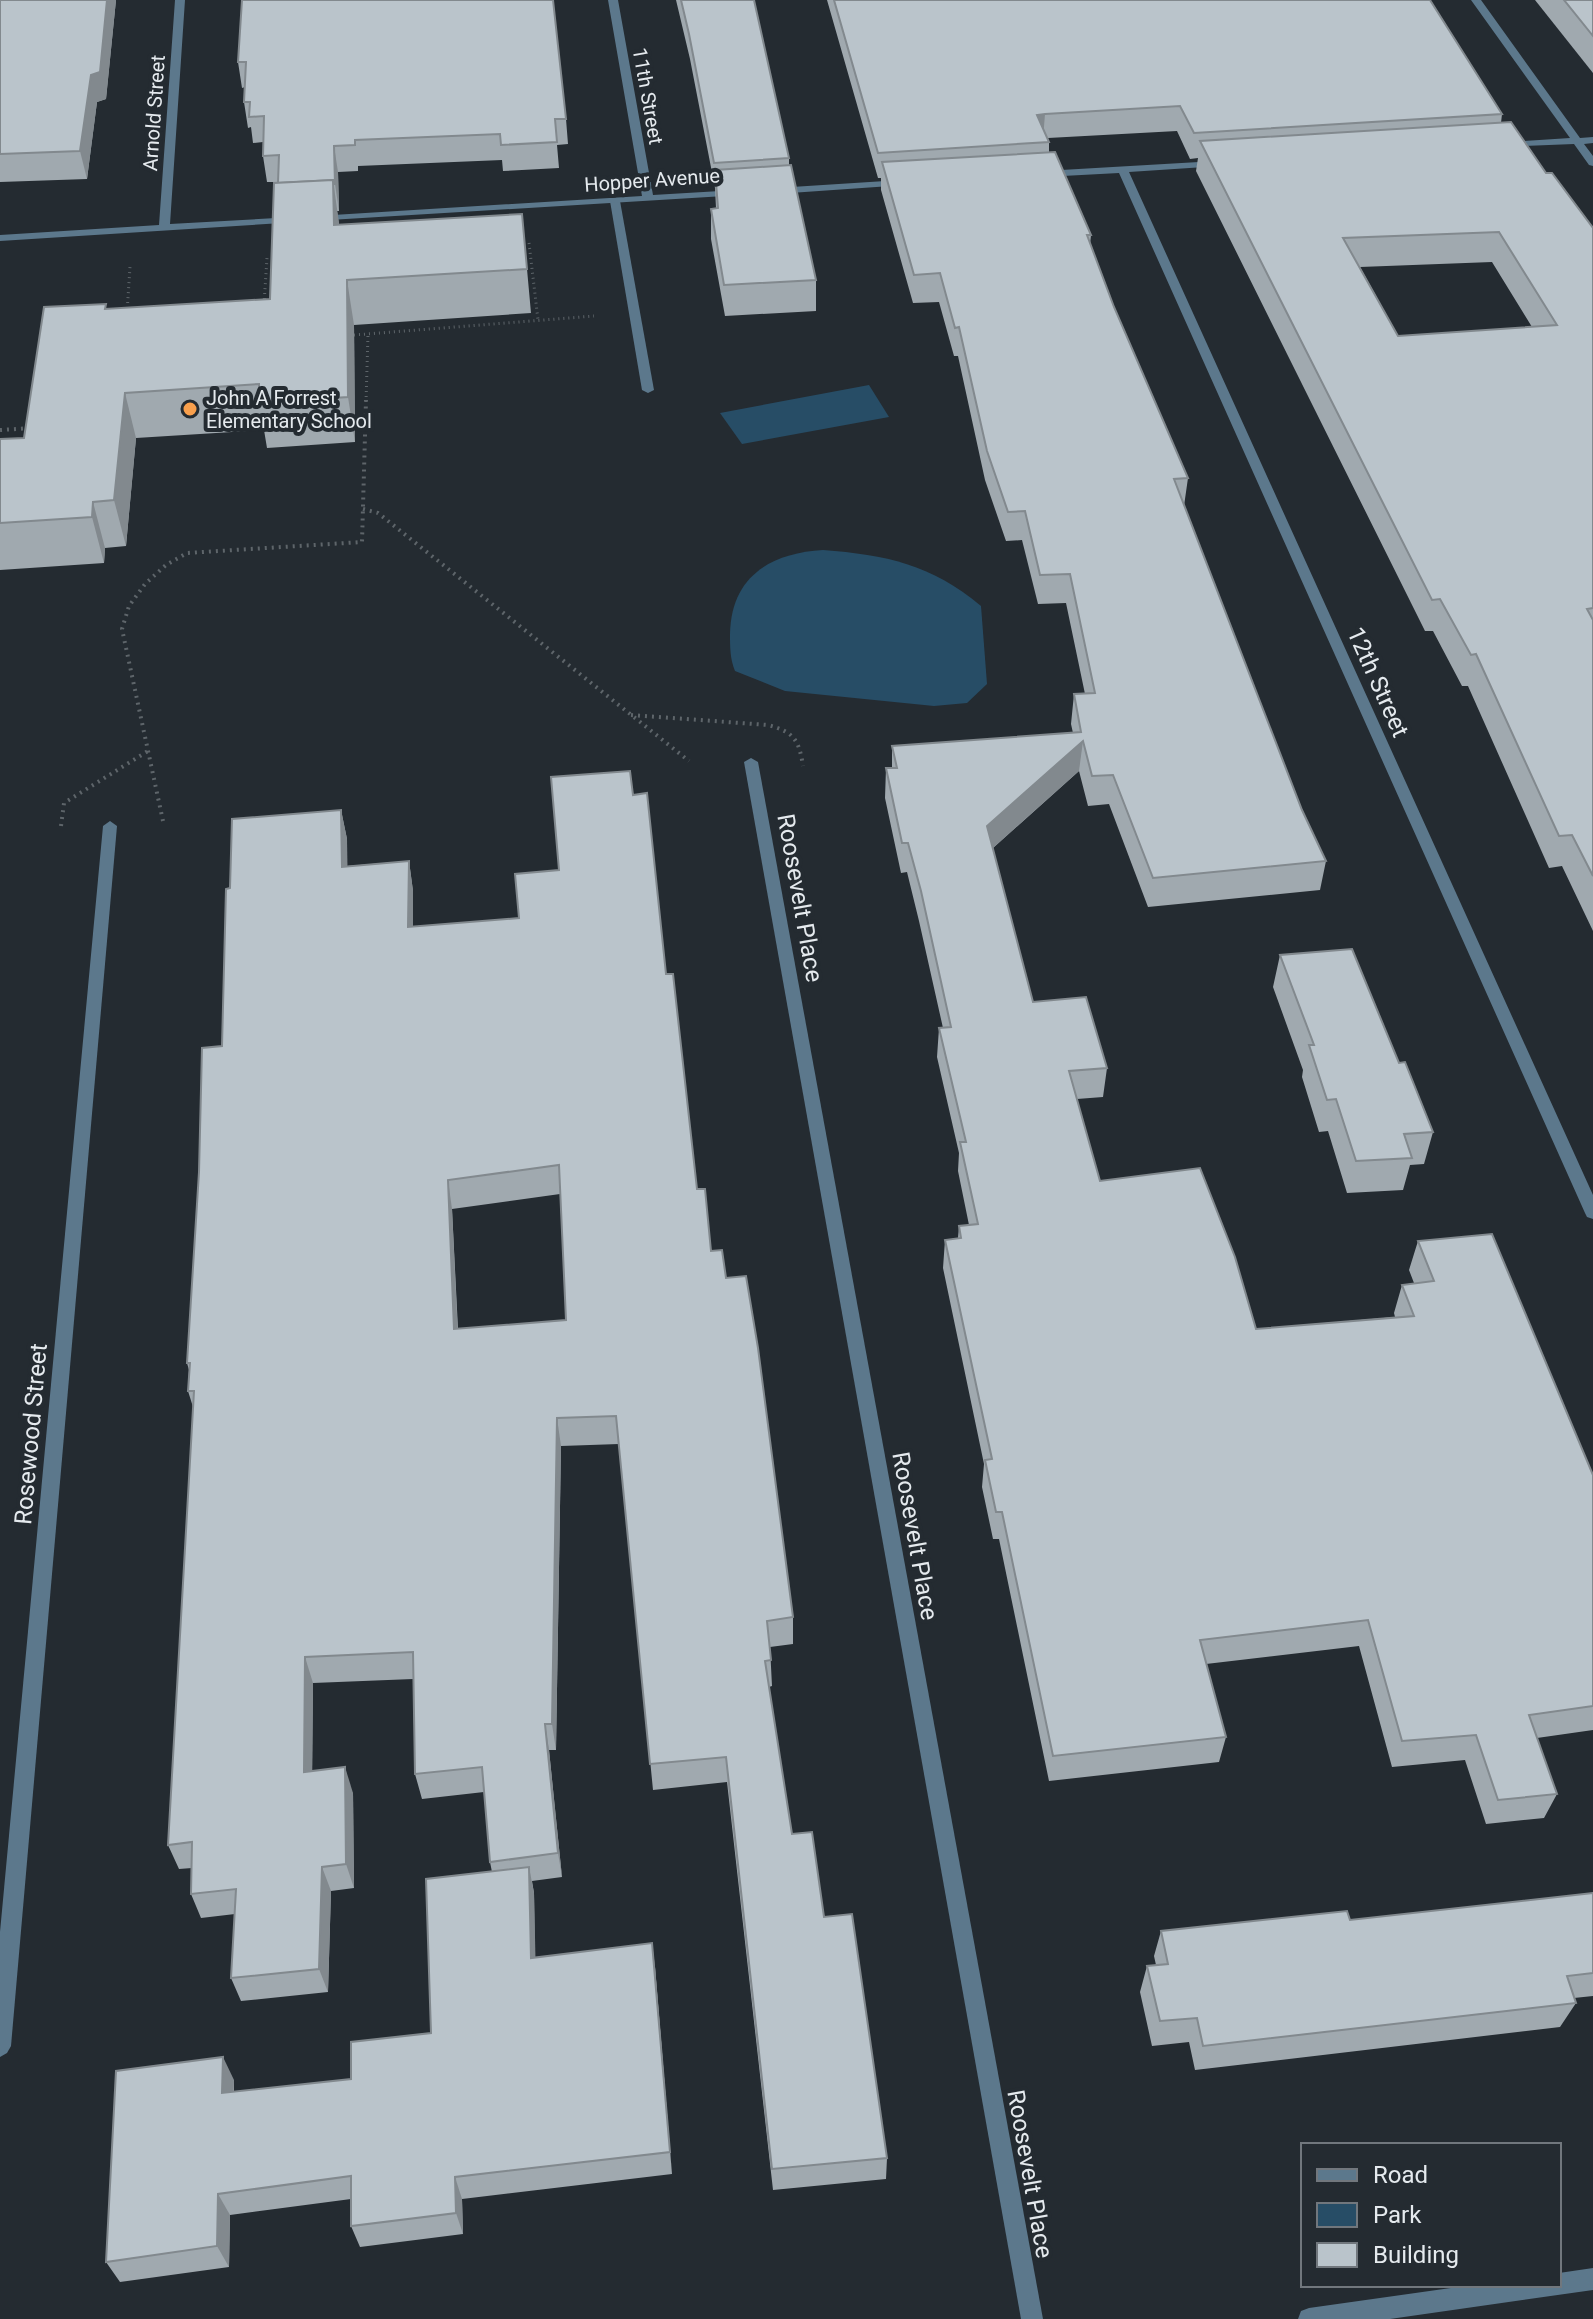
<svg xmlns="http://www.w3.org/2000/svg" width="1593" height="2319" font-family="Roboto,sans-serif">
<rect width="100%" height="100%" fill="#242b31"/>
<g fill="#274d66">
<path d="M869,385l20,32 -147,27 -22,-31z"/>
<path d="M823,550c63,5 108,14 158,56l6,78 -20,19 -33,3 -149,-15 -50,-20c-5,-12 -5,-24 -5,-37 1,-57 40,-81 93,-84z"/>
</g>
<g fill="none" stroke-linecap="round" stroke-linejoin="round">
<g stroke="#5e656a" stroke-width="3" stroke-dasharray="1 4" stroke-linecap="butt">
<path d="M529,243l9,77"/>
<path d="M264,304l3,-46"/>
<path d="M127,313l3,-46"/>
<path d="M354,335l240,-19"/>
<path d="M366,402l2,-68"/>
</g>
<g stroke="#5e656a" stroke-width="4" stroke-dasharray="2 5" stroke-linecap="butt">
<path d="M0,430l33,-2"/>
<path d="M363,509l15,4 311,248"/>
<path d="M631,715l137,10c26,7 31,15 35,41"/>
<path d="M163,821l-41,-192 7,-23 16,-22 21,-19 21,-12 175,-11 4,-142"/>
<path d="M61,826l3,-23 84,-52"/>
</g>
<path fill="#5c788c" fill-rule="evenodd" d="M615,198l5,3 34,189 -6,3 -6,-3 -32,-189z"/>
<g fill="#5c788c" fill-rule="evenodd">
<path d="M175,0h10l-15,224 124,-7 4,1v4l-298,19v-6l159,-10z"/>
<path d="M608,0h10l35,195 84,-5 5,3 -1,2 -428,26v-4l4,-1 325,-20z"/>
<path d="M1471,0h10l99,138 13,-1v6l-9,1 9,12v10l-4,-1 -15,-21 -71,3 -1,-2 5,-3 63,-4z"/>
<path d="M1216,161l4,1v4l-91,6 464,1023v24l-6,-2 -2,-4 -466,-1040 -75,4 -5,-3 5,-3z"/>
<path d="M901,180l5,3 -1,2 -129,9 -5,-3 5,-3z"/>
<path d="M751,758l7,4 285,1557h-22l-277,-1557z"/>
<path d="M110,821l7,5 -106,1220 -4,7 -7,4v-125l103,-1106z"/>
</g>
<path fill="#5c788c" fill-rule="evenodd" d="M1593,2268v22l-203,29h-92l3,-8 8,-3 163,-23h87v-12z"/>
</g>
<g fill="#a0a9af" fill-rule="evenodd">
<path d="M0,0h116l-10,99 -9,3 -10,77 -87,3z"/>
<path d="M242,0l324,119 2,25 -11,1 2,23 -56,3 -1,-11 -144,6v5l-20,1 1,39h-2l2,14 183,-11 9,99 -177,12 1,117 -88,6 -3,-18 -128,8 -10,108 -21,2 -1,15 -104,7v-131l24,-1 83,-129 163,-10 8,-117h-11l-4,-26v-14l-10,1 -2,-16 -3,1 -4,-26 1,-15 -3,1 -4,-26z"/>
<path d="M676,0h78l35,158v7l27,115v31l-91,5 -14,-77v-30l5,-1 -1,-20 -25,-129z"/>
<path d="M827,0h603l72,114 -1,9 92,105v703l-31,-65 -13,2 -81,-182h-6l-29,-55h-8l-229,-460 2,-13 -8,1 -13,-28 -129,7 1,4v10l42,83 -1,10 24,62 74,171 -4,28 118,304 24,51 -6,29 -172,17 -39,-103 -21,2 -9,-35 -86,77 40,154 74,66 -4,29 -26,2 23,82 156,148 139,-12 -1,-4 8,-28 12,-2 -5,-13 9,-29 175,234v255l-56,8 20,56 -13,24 -58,6 -21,-64 -73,7 -33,-121 -153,18 20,73 -7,25 -170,19 -50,-242h-6l-11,-52 2,-23 -41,-196 2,-28 13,-2 1,-12 10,-1 -11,-54 1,-18 -22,-96 2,-29h4l-24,-107 -12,-49 -6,1 -16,-75 1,-30h6v-22l181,-13 -2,-9 3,-30h11l-19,-91 -28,1 -16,-64 -16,1 -21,-61 -27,-124h-4l-15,-54 -26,1 -32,-113v-12h-3zM1492,262l40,65 -134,9 -38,-69z"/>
<path d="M1535,0h58v73z"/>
<path d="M633,795l33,179 31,215 14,62 15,27 67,339v27l-23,3 2,39 -3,1 23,147 32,83 63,241 -1,21 -113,11 -46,-408 -74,8 -34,-346 -58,2 -5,304h-7l13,127 -30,4 2,12 1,64 120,10 17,207 -210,25 1,35 -103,13 -9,-21v-27l-121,16 -1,52 -109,15 -14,-20 128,-182v12l117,-13 80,-46 61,-161 -2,-10 -6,-70 -62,7 -7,-25 -2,-95 -100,4 -1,88 41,22 1,95 -23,3 -3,101 -87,9 -10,-23 4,-64 -34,4 -10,-24 1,-26 -13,1 -11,-24 25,-438 -5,-16 1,-21 -2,-7 35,-317 8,-158 111,-78 6,29v27l62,-5 4,30v36l106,-9 40,-48zM560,1194l6,126 -108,9 -6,-120z"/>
<path d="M1280,955l119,108 34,69 -9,32 -14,1 -7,25 -56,3 -19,-62 -9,1 -17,-55 1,-7 -30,-83z"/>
<path d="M1593,1893v103l-19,2 2,5 -16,24 -365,43 -6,-28 -37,4 -12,-54 7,-26 9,-1 -2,-9 7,-25 189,-11z"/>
</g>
<g fill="#82898e">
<path d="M107,0h9l-10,99 -9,3 -10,77 -7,-28 11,-76z"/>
<path d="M1045,114l-2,25 -6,-24z"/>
<path d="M334,146l4,26 1,39 -4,-27z"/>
<path d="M333,180l6,43 1,46 -6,-44z"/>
<path d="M347,280l7,45 1,117 -7,-45z"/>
<path d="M125,393l11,45 -10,108 -12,-46z"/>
<path d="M93,502l12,46 -1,15 -12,-46z"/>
<path d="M1083,741l-4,30 -95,85 3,-30z"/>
<path d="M341,810l6,29 1,57 -6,-29z"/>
<path d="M409,861l4,30v66l-5,-30z"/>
<path d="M448,1180l4,29 7,149 -5,-29z"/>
<path d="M557,1418l4,28 -5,304 -4,-26z"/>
<path d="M305,1657l8,26 -1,115 -8,-26z"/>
<path d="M545,1724l4,26 13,127 -4,-24z"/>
<path d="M345,1767l8,26 1,95 -8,-24z"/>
<path d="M322,1867l9,24 -3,101 -9,-23z"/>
<path d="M529,1867l5,26 2,89 -5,-24z"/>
<path d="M652,1943l3,24 17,207 -2,-22z"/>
<path d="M223,2057l11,23 -1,35 -11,-22z"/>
<path d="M455,2177l7,22 1,35 -7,-21z"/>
<path d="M218,2194l12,21 -1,52 -12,-21z"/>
</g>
<g fill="#bac4cb" stroke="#82898e" stroke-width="2" fill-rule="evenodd">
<path d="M0,0h107l-7,72 -9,3 -11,76 -80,3z"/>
<path d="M242,0h311l13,119h-11l2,23 -56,3 -1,-11 -145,6v5l-21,1 1,38h-1l-1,-4 -55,3 1,-28 -16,1 1,-40 -15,1 1,-15h-6l2,-40h-8z"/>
<path d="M681,0h73l35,158 -75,5 -25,-129z"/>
<path d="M834,0h596l72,114 -308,19 -14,-27 -135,8 -8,1 12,27 -171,11z"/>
<path d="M1564,0h29v36z"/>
<path d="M1511,122l35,51h6l41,55v380l-6,1 6,11v256l-21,-41 -13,1 -83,-182 -5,1 -31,-56 -8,1 -232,-459zM1499,232l58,93 -159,11 -55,-98z"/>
<path d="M1055,152l36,83h-4l27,72 74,171 -14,1 128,331 24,51 -173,17 -40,-103 -21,1 -9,-35 -96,85 46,176 53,-5 21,71 -38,3 31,110 100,-13 35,89 21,72 158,-13 -12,-31 32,-4 -16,-40 74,-7 101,241v231l-64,9 28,79 -59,6 -22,-65 -74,6 -34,-121 -168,20 26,97 -173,19 -51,-244h-6l-11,-52 7,-1 -47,-219 16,-2 -2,-12 19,-2 -18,-82h6l-27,-114 12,-1 -30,-136 -13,-48h-6l-16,-75h11l-5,-22 189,-14 -7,-38 21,-1 -25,-119 -30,1 -15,-64 -17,1 -21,-61 -28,-124 -4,1 -15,-55 -26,2 -32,-113z"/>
<path d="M791,165l25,115 -92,5 -13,-76 7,-1 -3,-38z"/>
<path d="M333,180l1,45 188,-11 5,55 -180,11 1,117 -89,6v-19l-134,9 -11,107 -21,2 -1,15 -92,6v-84l24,-1 20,-131 62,-3 -1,5 165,-10 4,-116z"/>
<path d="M630,771l3,24 14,-2 19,181h7l24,215h8l6,62 11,-1 4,28 20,-2 12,72 35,269 -26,4 4,39 -6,1 27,173 20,-2 12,85 28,-3 35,244 -115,11 -46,-412 -76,7 -34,-348 -59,2 -5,306h-7l13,129 -68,9 -8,-95 -67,7 -2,-122 -108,5 -1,115 41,-5 1,97 -24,3 -3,102 -88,9 5,-89 -45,5 1,-52 -24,3 26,-454h-6l2,-28h-3l12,-191 3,-124 20,-2 4,-157 4,-1 2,-69 109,-9 1,57 67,-6 -1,66 111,-9 -4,-44 44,-4 -8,-93zM559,1165l7,155 -112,9 -6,-149z"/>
<path d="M1352,949l47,114 6,-1 28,70 -29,2 8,24 -56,3 -20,-62 -9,1 -18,-55h5l-34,-90z"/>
<path d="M529,1867l2,91 121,-15 18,209 -215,25 1,36 -105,13v-50l-133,18 -1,52 -111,16 10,-191 107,-14 -1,36 129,-14v-37l80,-9 -5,-154z"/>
<path d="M1593,1893v80l-26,3 9,27 -373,43 -6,-28 -37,3 -13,-55 21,-2 -7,-33 186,-20 3,9z"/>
</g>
<circle fill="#f9a04d" stroke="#242b31" stroke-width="3" cx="190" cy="409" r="8"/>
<g text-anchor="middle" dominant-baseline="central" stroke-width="8" stroke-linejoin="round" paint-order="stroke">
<g font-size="20" fill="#e5eaee" stroke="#242b31">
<text transform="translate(648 96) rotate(80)">11th Street</text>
<text transform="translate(154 113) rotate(-86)">Arnold Street</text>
<text transform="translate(652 180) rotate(-4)">Hopper Avenue</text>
</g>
<g font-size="20" fill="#e5eaee" stroke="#242b31" text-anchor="start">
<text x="206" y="398">John A Forrest<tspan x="206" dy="23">Elementary School</tspan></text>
</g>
<g font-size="24" fill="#e5eaee" stroke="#242b31">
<text transform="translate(1378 682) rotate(66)">12th Street</text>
<text transform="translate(800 898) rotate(80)">Roosevelt Place</text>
<text transform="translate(31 1434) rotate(-85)">Rosewood Street</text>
<text transform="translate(915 1536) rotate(80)">Roosevelt Place</text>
<text transform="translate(1030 2174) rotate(80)">Roosevelt Place</text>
</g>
</g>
<rect x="1301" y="2143" width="260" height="144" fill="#242b31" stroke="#71777d" stroke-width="2"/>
<rect x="1317" y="2169" width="40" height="12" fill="#5c788c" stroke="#71777d" stroke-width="2"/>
<text x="1373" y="2183" font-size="24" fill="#e5eaee">Road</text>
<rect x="1317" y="2203" width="40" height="24" fill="#274d66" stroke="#71777d" stroke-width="2"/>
<text x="1373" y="2223" font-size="24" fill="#e5eaee">Park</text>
<rect x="1317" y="2243" width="40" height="24" fill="#bac4cb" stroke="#71777d" stroke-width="2"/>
<text x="1373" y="2263" font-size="24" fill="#e5eaee">Building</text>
</svg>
